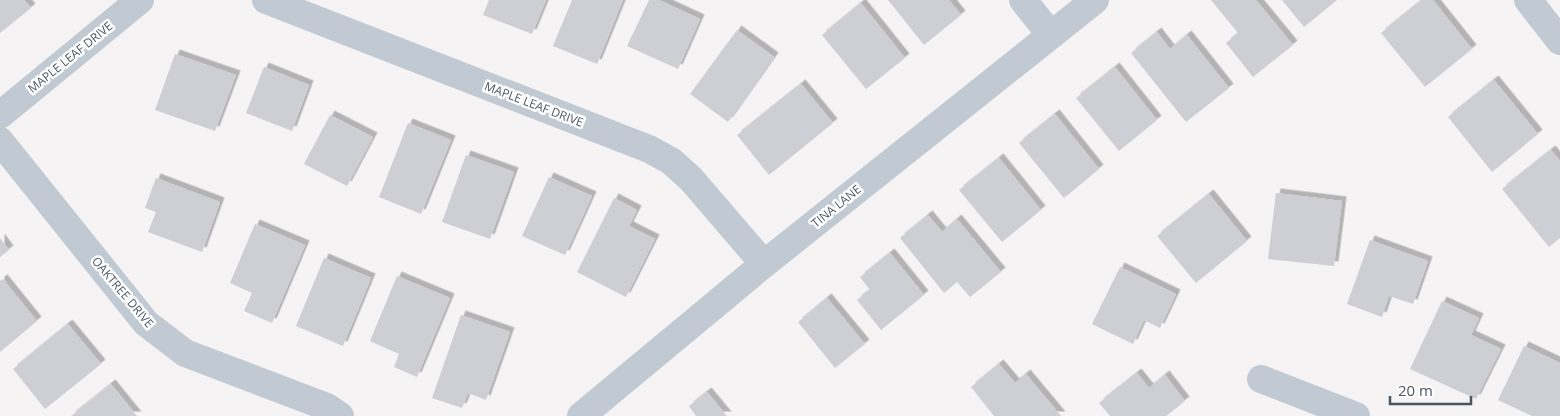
<svg xmlns="http://www.w3.org/2000/svg" width="1560" height="416" font-family="'Open Sans',sans-serif">
<defs>
<filter id="shadow"><feDropShadow dx="4.5" dy="-4.5" stdDeviation="0" flood-color="#0004"/></filter>
</defs>
<rect width="100%" height="100%" fill="#f5f3f3"/>
<g fill="#cdcfd5" filter="url(#shadow)">
<path d="M0,0h24l7,8 -31,25z"/>
<path d="M489,0h57l-14,34 -49,-19z"/>
<path d="M572,0h51l-26,64 -44,-18z"/>
<path d="M649,0h10l41,19 -22,50 -51,-23z"/>
<path d="M888,0h61l12,15 -37,30z"/>
<path d="M1211,0h45l37,45 -40,32 -27,-34 12,-10z"/>
<path d="M1282,0h55l-33,27z"/>
<path d="M1422,0h11l39,49 -47,38 -44,-54z"/>
<path d="M861,3l44,55 -39,31 -44,-54z"/>
<path d="M737,30l37,27 -46,65 -38,-28z"/>
<path d="M1157,32l13,17 17,-14 42,53 -43,34 -55,-69z"/>
<path d="M175,54l61,21 -21,56 -60,-21z"/>
<path d="M264,67l45,18 -17,46 -46,-18z"/>
<path d="M1115,67l42,53 -38,31 -43,-53z"/>
<path d="M1494,80l44,54 -46,38 -44,-55z"/>
<path d="M801,84l32,39 -64,52 -32,-40z"/>
<path d="M1055,114l44,55 -35,29 -45,-55z"/>
<path d="M330,115l43,22 -26,49 -43,-22z"/>
<path d="M408,123l43,17 -30,74 -42,-17z"/>
<path d="M1551,150l9,11v77l-11,9 -47,-58z"/>
<path d="M466,155l48,17 -24,67 -48,-17z"/>
<path d="M999,158l42,52 -39,32 -43,-52z"/>
<path d="M549,177l43,19 -27,59 -43,-19z"/>
<path d="M156,178l64,24 -18,50 -54,-20 8,-20 -11,-4z"/>
<path d="M1276,193l66,8 -8,65 -66,-7z"/>
<path d="M1209,194l38,47 -51,42 -39,-47z"/>
<path d="M614,198l23,12 -8,16 26,13 -29,58 -49,-25z"/>
<path d="M928,215l14,17 15,-13 44,53 -31,25 -13,-15 -13,11 -44,-55z"/>
<path d="M255,224l50,21 -33,78 -28,-12 8,-18 -22,-10z"/>
<path d="M0,238l9,12 -9,7z"/>
<path d="M1370,240l58,21 -15,43 -24,-8 -7,21 -35,-13z"/>
<path d="M890,253l34,42 -43,35 -24,-30 13,-10 -10,-13z"/>
<path d="M324,258l47,20 -28,68 -47,-20z"/>
<path d="M1120,267l56,27 -16,34 -16,-8 -11,24 -41,-20z"/>
<path d="M397,276l53,22 -33,79 -23,-10 5,-13 -29,-13z"/>
<path d="M3,279l34,42 -37,31v-71z"/>
<path d="M827,298l38,46 -30,24 -37,-46z"/>
<path d="M1442,301l37,17 -8,17 30,14 -25,50 -66,-30z"/>
<path d="M461,315l49,17 -24,68 -18,-7 -6,15 -30,-10z"/>
<path d="M68,324l33,40 -56,45 -32,-40z"/>
<path d="M1524,346l36,17v53h-28l-34,-16z"/>
<path d="M999,364l16,19 11,-9 35,42h-67l-23,-29z"/>
<path d="M1137,373l12,15 16,-13 20,26 -19,15h-56l-11,-13z"/>
<path d="M111,384l26,32h-66z"/>
<path d="M707,392l20,24h-31l-7,-10z"/>
</g>
<g fill="none" stroke-linecap="round" stroke-linejoin="round">
<g stroke="#c1cad2" stroke-width="28">
<path d="M266,0l383,149 22,12 20,18 73,85"/>
<path d="M1023,0l28,35"/>
<path d="M1528,0l32,41"/>
<path d="M0,115l140,-115"/>
<path d="M0,141l146,182 39,30 142,54 13,9"/>
<path d="M1261,379l95,37"/>
<path d="M581,416l183,-152 331,-264"/>
</g>
</g>
<g text-anchor="middle" dominant-baseline="central" stroke-width="5" stroke-linejoin="round" paint-order="stroke">
<g font-size="12" fill="#4a5661" stroke="#fff">
<text transform="translate(70 57) rotate(-39)">MAPLE LEAF DRIVE</text>
<text transform="translate(534 104) rotate(21)">MAPLE LEAF DRIVE</text>
<text transform="translate(836 206) rotate(-39)">TINA LANE</text>
<text transform="translate(123 292) rotate(50)">OAKTREE DRIVE</text>
</g>
</g>
<path d="M1390 396v8h81v-8" fill="none" stroke="#4a5661" stroke-width="2.5"/>
<text x="1398" y="396" font-size="15" fill="#4a5661" stroke="#ffffff" stroke-width="4" paint-order="stroke">20 m</text>
</svg>
